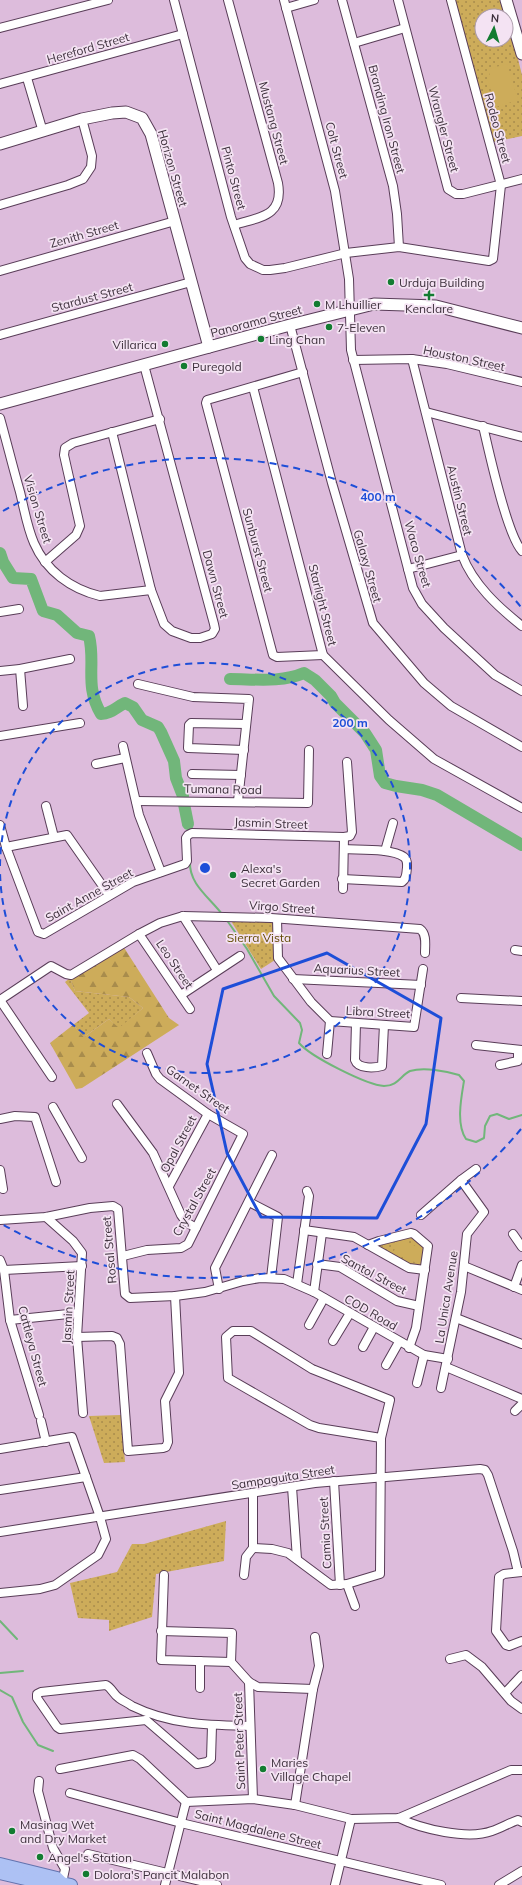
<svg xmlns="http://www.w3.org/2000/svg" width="522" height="1885" font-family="Mulish,sans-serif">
<defs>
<pattern id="grass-dots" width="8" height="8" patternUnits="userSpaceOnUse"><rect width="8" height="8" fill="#cdac5a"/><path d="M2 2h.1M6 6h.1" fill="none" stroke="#a88c4c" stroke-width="1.8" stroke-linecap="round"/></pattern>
<pattern id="forest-firs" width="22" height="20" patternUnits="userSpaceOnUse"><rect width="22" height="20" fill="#cdac5a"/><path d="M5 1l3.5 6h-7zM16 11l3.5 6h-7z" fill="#a88c4c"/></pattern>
</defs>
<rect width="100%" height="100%" fill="#ddbcdc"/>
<g fill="url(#grass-dots)" fill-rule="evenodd">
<path d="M455,0h48l19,75v61l-28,6zM482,16h24v24h-24z"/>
<path d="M231,921l43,1 1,38 -14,9z"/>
<path d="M70,978l5,13 54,6 14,11 -24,21 -10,-10 -25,18 -11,-12 16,-12 -24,-31z"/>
<path d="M412,1236l14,11 -3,19 -13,-2 -33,-18 3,-3z"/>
<path d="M121,1415l4,47 -21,1 -15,-47z"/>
<path d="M226,1521l-2,40 -68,13 -4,43 -43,14v-11l-31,-2 -8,-35 47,-11 15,-28h12z"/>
</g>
<path fill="url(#forest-firs)" d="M123,946l46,72 10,7 -97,63 -6,1 -26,-46 23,-18 11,12 25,-18 10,9 24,-20 -14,-11 -54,-6 -5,-13z"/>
<g fill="#cdac5a">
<path d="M507,64l11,36 -22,7 -9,-30 3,-1 -2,-7z"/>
<path d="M399,1239l26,11 -6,14 -26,-11z"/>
</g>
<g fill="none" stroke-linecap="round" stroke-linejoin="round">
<g stroke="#71b67a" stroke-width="2">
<path d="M188,824l1,7"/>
<path d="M190,862c-1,22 19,35 32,52"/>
<path d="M226,919l21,30 27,47 26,27 2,7 -3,13c12,14 68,42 85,43 14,0 17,-11 26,-15 14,-4 36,0 49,4l5,6c-3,18 -8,43 2,58l10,3 8,-4 1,-12 5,-10 7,-2 12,5 13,-4"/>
<path d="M0,1621l17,18"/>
<path d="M0,1673l23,-2"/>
<path d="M0,1690l12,7 11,25 15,23 15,6"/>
</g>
<g stroke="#71b67a" stroke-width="12">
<path d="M0,553l3,9 10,16 18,1 12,32 14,4 20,18 12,3c7,28 -5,49 12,78 10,0 15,-7 24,-11l8,4 9,13 16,7 3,5 13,29 2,17 7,18"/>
<path d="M230,679c24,0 51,4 74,-6l11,7 16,16 4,7 30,30 11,17 4,26 5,7 11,3 26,4 15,5 85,50"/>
<path d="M184,804l4,20"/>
</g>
<defs>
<g id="street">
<path d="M174,0l57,217 14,41 5,6 13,6h7l15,-2 61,-15 53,-6 90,14 4,-2 8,-74 -50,-185"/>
<path d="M228,0l50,183c6,34 -19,34 -44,42"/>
<path d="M284,0l51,191 14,88 2,71 62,238 9,16 22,24 51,47 27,16"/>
<path d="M342,0l51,186 4,28 2,33"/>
<path d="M398,0l50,189 8,5h7l59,-15"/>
<path d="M286,8l28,-8"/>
<path d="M0,28l108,-28"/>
<path d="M354,43l51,-15"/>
<path d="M27,78l16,54"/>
<path d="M0,84l183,-50"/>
<path d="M0,205l68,-20 15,-6 8,-12 1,-11 -10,-37"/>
<path d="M0,271l175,-50"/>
<path d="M290,325l42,158 41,140 51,60 27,23 71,41"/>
<path d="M0,335l191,-53"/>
<path d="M412,359l50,196c11,29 36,52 60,71"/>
<path d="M353,360l59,-1 35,5 75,18"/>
<path d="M303,372l-96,28 -1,3 67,252 4,2 46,-2"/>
<path d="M253,387l70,268 66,65 45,39 88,49"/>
<path d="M426,412l96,25"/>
<path d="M0,418c7,25 13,50 20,74 4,16 7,35 14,51 12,28 37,46 66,53l51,-6"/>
<path d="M483,426c6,26 24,109 39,125"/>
<path d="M112,432l39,158 13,34 8,7 19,7h9l12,-4 3,-5 -1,-5 -70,-259"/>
<path d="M45,562l31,-27 4,-9 -16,-71 1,-7 8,-5 87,-24"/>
<path d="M408,569l54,-14"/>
<path d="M0,612l19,-3"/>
<path d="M20,669l3,37"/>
<path d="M0,671l20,-2 50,-10"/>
<path d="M138,684l55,13 56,2 -11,102"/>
<path d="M0,736l80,-13"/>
<path d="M123,746l16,69 22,57"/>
<path d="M244,750l-56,-2 1,-23 2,-2 55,1"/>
<path d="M96,764l29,-6"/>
<path d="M192,774l49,1"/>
<path d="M136,801l172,2 1,-53"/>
<path d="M46,806l8,31"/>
<path d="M0,825l6,22 32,85 6,2 89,-52 52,-18 2,-3 -1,-23 2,-3 4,-2 152,4 6,-1 2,-4 -5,-70"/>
<path d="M6,847l61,-12 42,60"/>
<path d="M385,851l8,-28"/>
<path d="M342,879l60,3c5,-4 4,-8 5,-14 0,-4 1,-8 -3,-11 -12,-9 -45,-7 -60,-8"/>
<path d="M343,889l1,-52"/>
<path d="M183,916l34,54"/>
<path d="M277,919l1,39 33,44 19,19 -3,33"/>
<path d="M139,934l51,75"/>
<path d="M515,950l7,1"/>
<path d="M293,979l128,6"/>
<path d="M181,995l59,-39"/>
<path d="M461,998l61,3"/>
<path d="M0,1000l51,-34 15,8 5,1 68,-41 21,-11 23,-7 88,2 149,11c7,5 5,16 5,24"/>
<path d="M0,1000l52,77"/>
<path d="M330,1021l84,6 9,-58"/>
<path d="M356,1023l-1,37c3,9 19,8 27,6l2,-41"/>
<path d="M476,1045l46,5"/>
<path d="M500,1065l18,-4v-11"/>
<path d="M117,1104l36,49 28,62 5,7 10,6"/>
<path d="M53,1107l29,51"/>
<path d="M0,1119l15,-3 20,1 21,65"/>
<path d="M0,1170l3,19"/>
<path d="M169,1186l39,-72"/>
<path d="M249,1202l29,15 -7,61"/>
<path d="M421,1215l40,-35 15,-11"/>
<path d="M46,1217l27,24 9,12 -5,84 6,76"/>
<path d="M0,1220l46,-3 44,-9 23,-2 5,3 7,85 5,4 45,-2 30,-4 38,-11 17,-3 24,1 30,13 110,63 24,4"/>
<path d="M304,1230l50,7 55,31 16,2"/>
<path d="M513,1234l9,13"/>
<path d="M368,1245l11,-4 32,-8 3,1 14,12 -12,82 -7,20"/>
<path d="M123,1256l24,-6 34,-2 7,-4 55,-110 -35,-20 -48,-35 -4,-5 -9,-21"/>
<path d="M0,1260l4,10 6,50 29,95"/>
<path d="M317,1264l23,3 57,34 22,5"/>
<path d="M464,1266l58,24"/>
<path d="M4,1270l78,-4"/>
<path d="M297,1284l12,-88 -2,-5"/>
<path d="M514,1287l8,-22"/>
<path d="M219,1289l-4,-21 57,-113"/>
<path d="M314,1292l8,-59"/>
<path d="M456,1318l66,26"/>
<path d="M10,1320l68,-7"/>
<path d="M309,1325l15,-27"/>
<path d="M77,1337l35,-1 5,2 3,6 8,107 35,-3 3,-1 2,-5 -3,-41 14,-28 -4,-77"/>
<path d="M333,1341l17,-28"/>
<path d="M363,1347l11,-20"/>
<path d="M386,1365l13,-23"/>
<path d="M446,1367l76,32"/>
<path d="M417,1383l7,-28"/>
<path d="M441,1388l20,-96 6,-58 17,-22 -23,-32"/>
<path d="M515,1411l7,-7"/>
<path d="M41,1421l5,21"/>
<path d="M0,1449l72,-12 28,80 6,22 -8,16 -43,30 -15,4 -40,4"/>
<path d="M334,1481l6,104"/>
<path d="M292,1487l5,72"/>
<path d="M0,1490l86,-13"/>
<path d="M253,1494v54"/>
<path d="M0,1532l315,-49 165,-14 5,1 3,5 25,76 5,21"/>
<path d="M253,1548l19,1 16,4 43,32 16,-1 33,-10 1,-136 9,-38 -78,-31 -61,-38h-18l-7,6 2,41 82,47 9,3 62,10"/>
<path d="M522,1572l-18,2 -5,3 -3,54 10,14 3,1 13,-5"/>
<path d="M164,1575l-3,85 70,2"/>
<path d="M244,1575l2,-18 7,-9"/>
<path d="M347,1584l8,22"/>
<path d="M161,1631l71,2 -1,29 18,20 9,5 55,2"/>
<path d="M450,1659l16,-4 16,12 29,34 11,8"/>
<path d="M249,1682l4,117"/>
<path d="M200,1688v-27"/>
<path d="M505,1693l17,-18"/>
<path d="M146,1720l-86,9 -3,-2 -20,-29v-4l4,-2 65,-7c6,3 7,9 13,13 4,3 9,5 13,8 39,19 76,19 118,20"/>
<path d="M146,1720l51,44 10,-2 4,-3 1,-33"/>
<path d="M60,1769l73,-14 7,4 46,43 67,-3 42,6 56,14 48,-1 112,-48h11"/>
<path d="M39,1781l-1,10 15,57 12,21 -3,14"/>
<path d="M70,1793l111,30 260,62"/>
<path d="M295,1805l18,-116 6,-23 -4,-29"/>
<path d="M399,1818c22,11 69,22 93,13 9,-3 17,-8 26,-11l4,2"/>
<path d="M88,1854l129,31"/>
<path d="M165,1885l21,-83"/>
<path d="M335,1885l16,-66"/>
<path d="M499,1885l23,-14"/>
</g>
<g id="secondary">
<path d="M506,0l16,54"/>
<path d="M0,144l82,-25 30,-6 14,-1 16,6 9,16 58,213"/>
<path d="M0,404l290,-79 84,-21 62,2 86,22"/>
</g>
<g id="primary">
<path d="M0,1864l57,14 5,5 9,2"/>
<path d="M0,1873l51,12"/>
</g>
</defs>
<use href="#street" stroke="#593d58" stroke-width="10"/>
<use href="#secondary" stroke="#593d58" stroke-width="13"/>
<use href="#primary" stroke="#6373ae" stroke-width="14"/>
<use href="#street" stroke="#fff" stroke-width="8"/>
<use href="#secondary" stroke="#fff" stroke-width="11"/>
<use href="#primary" stroke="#adc1f4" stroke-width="12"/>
</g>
<path fill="none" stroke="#1d4ed8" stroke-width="3" stroke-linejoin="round" d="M327,953l114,65 -15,106 -49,94 -116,-1 -34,-64 -20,-89 16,-75z"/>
<g fill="none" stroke="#1d4ed8" stroke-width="2" stroke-dasharray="7 5">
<path d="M0 866A205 205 0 1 1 0 870"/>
<path d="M521 1129A410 410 0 0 1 0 1223M3 511A410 410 0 0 1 521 607"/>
</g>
<g fill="#127c31" stroke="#f4e3f3" stroke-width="1.5">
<circle cx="391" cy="282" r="4"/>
<path d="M427 289h4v4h4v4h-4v4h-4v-4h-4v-4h4z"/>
<circle cx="317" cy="304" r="4"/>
<circle cx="329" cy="327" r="4"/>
<circle cx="261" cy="339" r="4"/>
<circle cx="165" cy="344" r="4"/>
<circle cx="184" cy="366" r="4"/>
<circle cx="233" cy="875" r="4"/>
<circle cx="263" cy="1769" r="4"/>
<circle cx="12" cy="1831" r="4"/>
<circle cx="40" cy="1857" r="4"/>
<circle cx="86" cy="1874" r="4"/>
</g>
<g text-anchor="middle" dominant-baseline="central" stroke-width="3.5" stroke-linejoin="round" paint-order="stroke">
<g font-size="12" fill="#3d303c" stroke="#f4e3f3">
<text transform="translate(88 48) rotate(-16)">Hereford Street</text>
<text transform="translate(387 119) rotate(75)">Branding Iron Street</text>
<text transform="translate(274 123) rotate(75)">Mustang Street</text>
<text transform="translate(498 128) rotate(75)">Rodeo Street</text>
<text transform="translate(444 129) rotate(75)">Wrangler Street</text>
<text transform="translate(337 150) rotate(75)">Colt Street</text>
<text transform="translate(173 168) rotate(74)">Horizon Street</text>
<text transform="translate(234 178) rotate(75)">Pinto Street</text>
<text transform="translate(84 234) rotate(-16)">Zenith Street</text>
<text transform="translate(92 297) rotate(-15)">Stardust Street</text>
<text transform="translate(256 321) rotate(-15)">Panorama Street</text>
<text transform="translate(464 358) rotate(12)">Houston Street</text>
<text transform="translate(460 500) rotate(76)">Austin Street</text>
<text transform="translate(38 509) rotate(73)">Vision Street</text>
<text transform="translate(258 550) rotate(75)">Sunburst Street</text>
<text transform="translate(418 554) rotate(74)">Waco Street</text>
<text transform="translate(368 566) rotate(74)">Galaxy Street</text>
<text transform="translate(216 584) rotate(75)">Dawn Street</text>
<text transform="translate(323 605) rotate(76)">Starlight Street</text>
<text transform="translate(223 789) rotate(1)">Tumana Road</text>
<text transform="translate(271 823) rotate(2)">Jasmin Street</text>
<text transform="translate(89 895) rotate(-29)">Saint Anne Street</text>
<text transform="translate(282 907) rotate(4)">Virgo Street</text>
<text transform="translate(175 964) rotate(56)">Leo Street</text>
<text transform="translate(357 970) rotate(3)">Aquarius Street</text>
<text transform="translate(378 1012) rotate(3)">Libra Street</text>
<text transform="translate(198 1089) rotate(35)">Garnet Street</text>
<text transform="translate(178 1144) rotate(-62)">Opal Street</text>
<text transform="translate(194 1202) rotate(-61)">Crystal Street</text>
<text transform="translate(109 1250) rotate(-95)">Rosal Street</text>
<text transform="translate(374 1274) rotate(28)">Santol Street</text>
<text transform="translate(446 1297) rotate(-81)">La Unica Avenue</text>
<text transform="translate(68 1307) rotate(-87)">Jasmin Street</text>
<text transform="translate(371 1312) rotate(30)">COD Road</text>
<text transform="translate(33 1346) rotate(75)">Cattleya Street</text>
<text transform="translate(283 1477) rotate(-9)">Sampaguita Street</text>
<text transform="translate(325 1533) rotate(-93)">Camia Street</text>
<text transform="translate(239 1741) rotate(-92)">Saint Peter Street</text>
<text transform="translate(258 1829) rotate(14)">Saint Magdalene Street</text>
</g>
<g font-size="12" fill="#3d303c" stroke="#f4e3f3" text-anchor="start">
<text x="399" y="282">Urduja Building</text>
<text x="325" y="304">M Lhuillier</text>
<text x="429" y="308" text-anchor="middle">Kenclare</text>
<text x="337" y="327">7-Eleven</text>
<text x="269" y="339">Ling Chan</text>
<text x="157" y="344" text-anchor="end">Villarica</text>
<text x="192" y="366">Puregold</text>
<text x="241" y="868">Alexa's<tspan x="241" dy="14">Secret Garden</tspan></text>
<text x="271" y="1762">Maries<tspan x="271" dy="14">Village Chapel</tspan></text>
<text x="20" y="1824">Masinag Wet<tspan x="20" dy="14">and Dry Market</tspan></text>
<text x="48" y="1857">Angel's Station</text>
<text x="94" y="1874">Dolora's Pancit Malabon</text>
</g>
<g font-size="12" fill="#634c06" stroke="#f4e3f3">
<text x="259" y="937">Sierra Vista</text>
</g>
</g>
<circle cx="205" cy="868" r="6" fill="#1d4ed8" stroke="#f4e3f3" stroke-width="2"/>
<g font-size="12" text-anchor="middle" font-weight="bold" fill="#1d4ed8" stroke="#f4e3f3" stroke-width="3.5" stroke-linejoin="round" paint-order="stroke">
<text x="378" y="501">400 m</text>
<text x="350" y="727">200 m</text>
</g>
<g transform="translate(494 28) rotate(5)"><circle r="19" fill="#f4e3f3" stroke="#ab9baa"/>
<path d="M0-3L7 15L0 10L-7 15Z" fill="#127c31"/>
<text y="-6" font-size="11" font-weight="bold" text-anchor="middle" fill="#3d303c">N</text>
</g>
</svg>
